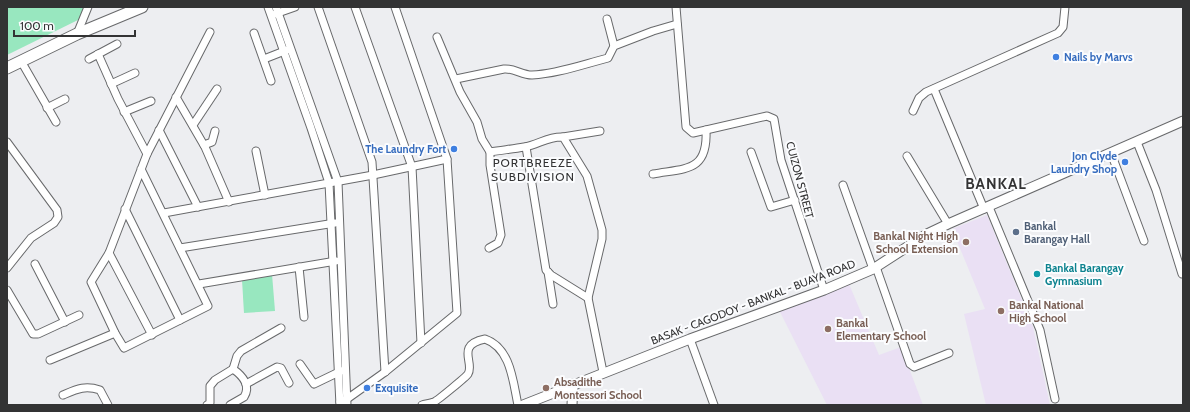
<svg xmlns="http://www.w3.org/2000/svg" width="1190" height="412" font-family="Cabin,sans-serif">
<rect width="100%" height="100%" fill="#edeef1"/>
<g fill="#eae0f4">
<path d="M987,215l46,112 17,78h-64l-22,-91 21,-5 -33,-80z"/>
<path d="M849,284l30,71 22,-8 22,58h-96l-48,-95z"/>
</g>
<g fill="#98e7bf">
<path d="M7,7h78l-5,12 -73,36z"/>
<path d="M272,274l3,37 -31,2 -2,-33z"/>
</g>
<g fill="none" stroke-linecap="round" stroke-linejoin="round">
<defs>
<g id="minor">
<path d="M268,7l43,121 18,55 11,222"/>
<path d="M276,7l62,175 9,223"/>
<path d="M318,7l54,155 13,210"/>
<path d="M355,7l57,160 9,176"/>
<path d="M676,7l10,120 7,6 74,-17 7,3 7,41 43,130"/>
<path d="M275,14l20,-7"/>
<path d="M607,19l7,27"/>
<path d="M254,33l17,48"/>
<path d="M77,34l11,-27"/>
<path d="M437,37l23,55 17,30 5,17 8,13c12,-2 23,-3 34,-5 14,-2 24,-11 39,-10l24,39 15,54v9l-14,59 15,74"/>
<path d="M98,54l20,45 29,55"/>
<path d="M89,59l28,-15"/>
<path d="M264,59l23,-9"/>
<path d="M21,61l35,61"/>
<path d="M456,79l48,-10c10,-1 18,6 28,6 25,-1 52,-11 76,-17l6,-12 39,-15 24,-7"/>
<path d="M111,84l24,-11"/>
<path d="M934,89l50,120"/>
<path d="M176,97l29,50 24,55"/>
<path d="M47,108l18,-9"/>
<path d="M913,111l6,-13 7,-6 132,-59 5,-6 2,-20"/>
<path d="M124,112l27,-11"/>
<path d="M193,125l24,-36"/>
<path d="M159,130l39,77"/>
<path d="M563,137l37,-6"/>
<path d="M7,142l50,68 1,7 -4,6 -23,15 -24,30"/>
<path d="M1137,142l19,48 26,84"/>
<path d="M204,145l8,-3 3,-11"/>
<path d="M526,147l20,123 5,5 37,23"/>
<path d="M256,151l9,44"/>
<path d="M751,152l20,55 24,-7"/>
<path d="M1111,153l33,88"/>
<path d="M907,156l41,68"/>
<path d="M141,169l67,137 -84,42 -9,-15 -24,-51 18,-29 38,-99 63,-122"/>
<path d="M653,174c33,-6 55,-2 53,-44"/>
<path d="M843,185l30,84"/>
<path d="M989,207l51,123 15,69"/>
<path d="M125,209l55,111"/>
<path d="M164,213l209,-38 74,-16"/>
<path d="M180,248l155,-25"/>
<path d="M489,248l9,-5 3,-8 -11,-70v-13"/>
<path d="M109,253l43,82"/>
<path d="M35,264l30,58"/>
<path d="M299,267l5,50"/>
<path d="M876,267l34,97 4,3 35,-14"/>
<path d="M548,272l5,32"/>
<path d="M199,284l137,-23"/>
<path d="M7,290l26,44h5l41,-19"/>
<path d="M690,339l24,66"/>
<path d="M50,360l65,-27"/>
<path d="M300,364l14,20 27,-13"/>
<path d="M233,369l4,-13 4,-5 40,-23"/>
<path d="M246,384l31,-17 4,1 8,15"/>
<path d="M63,395c14,-6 22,-10 37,-5l8,15"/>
<path d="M340,402l7,-3 38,-27 72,-59 -10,-154 -52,-152"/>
<path d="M207,405l3,-2v-17l5,-6 18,-11"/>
<path d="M230,405l14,-8c7,-11 -1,-21 -11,-28"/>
<path d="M422,405c4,-1 9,-2 12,-3 4,-2 32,-25 34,-28 7,-11 -13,-29 17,-35 26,9 28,43 33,66"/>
</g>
<g id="tertiary">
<path d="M523,405l167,-66 134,-49 49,-21 54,-35 21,-10 235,-103"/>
<path d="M572,405l1,-21"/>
</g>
<path id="secondary" d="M7,68l70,-34 65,-27"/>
</defs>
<use href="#minor" stroke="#68696b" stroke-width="9"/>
<use href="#tertiary" stroke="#68696b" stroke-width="11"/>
<use href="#secondary" stroke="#68696b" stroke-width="13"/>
<use href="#minor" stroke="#fff" stroke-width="7"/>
<use href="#tertiary" stroke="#fff" stroke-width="9"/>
<use href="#secondary" stroke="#fff" stroke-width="11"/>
</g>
<g fill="#3f7fe0" stroke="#fbfcfe" stroke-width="1.5">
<circle cx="1056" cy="57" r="4"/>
<circle cx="454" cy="149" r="4"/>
<circle cx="1125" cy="162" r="4"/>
<circle cx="367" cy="388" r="4"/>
</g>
<circle fill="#5c6f8a" stroke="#fbfcfe" stroke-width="1.5" cx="1016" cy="232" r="4"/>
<g fill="#8d6e63" stroke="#fbfcfe" stroke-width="1.5">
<circle cx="966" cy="242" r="4"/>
<circle cx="1001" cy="311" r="4"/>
<circle cx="828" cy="329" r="4"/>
<circle cx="546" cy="388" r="4"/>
</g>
<circle fill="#0f9aa8" stroke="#fbfcfe" stroke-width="1.5" cx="1037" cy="274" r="4"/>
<g text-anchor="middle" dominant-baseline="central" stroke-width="4" stroke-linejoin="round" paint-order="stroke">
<g font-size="11" font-weight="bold" fill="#366cbe" stroke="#fbfcfe" text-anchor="start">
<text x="1064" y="57">Nails by Marvs</text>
<text x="446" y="149" text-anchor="end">The Laundry Fort</text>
<text x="1117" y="156" text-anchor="end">Jon Clyde<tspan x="1117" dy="13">Laundry Shop</tspan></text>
<text x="375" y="388">Exquisite</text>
</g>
<g font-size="11" fill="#333334" stroke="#fbfcfe">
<text transform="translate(800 180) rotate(75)">CUIZON STREET</text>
<text transform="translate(753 302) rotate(-21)">BASAK - CAGODOY - BANKAL - BUAYA ROAD</text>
</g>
<g font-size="11" font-weight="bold" fill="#4e5e75" stroke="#fbfcfe" text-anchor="start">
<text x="1024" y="226">Bankal<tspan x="1024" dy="13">Barangay Hall</tspan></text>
</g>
<g font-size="11" font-weight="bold" fill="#785e54" stroke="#fbfcfe" text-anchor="start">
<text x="958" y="236" text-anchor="end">Bankal Night High<tspan x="958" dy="13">School Extension</tspan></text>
<text x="1009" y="305">Bankal National<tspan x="1009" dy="13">High School</tspan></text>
<text x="836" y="323">Bankal<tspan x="836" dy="13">Elementary School</tspan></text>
<text x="554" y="382">Absadithe<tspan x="554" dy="13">Montessori School</tspan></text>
</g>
<g font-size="11" font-weight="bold" fill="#0d838f" stroke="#fbfcfe" text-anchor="start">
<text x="1045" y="268">Bankal Barangay<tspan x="1045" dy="13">Gymnasium</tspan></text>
</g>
<g font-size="12" letter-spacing="1" fill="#333334" stroke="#fbfcfe">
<text x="533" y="162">PORTBREEZE<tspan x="533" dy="14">SUBDIVISION</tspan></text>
</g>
<g font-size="15" font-weight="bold" letter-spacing="1" fill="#333334" stroke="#fbfcfe">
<text x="996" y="184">BANKAL</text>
</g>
</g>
<rect width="1190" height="412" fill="none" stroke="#333334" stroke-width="16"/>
<path d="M14 30v6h121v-6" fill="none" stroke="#333334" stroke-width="2"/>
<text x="20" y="30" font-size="12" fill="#333334" stroke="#fbfcfe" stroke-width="3" paint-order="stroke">100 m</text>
</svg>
